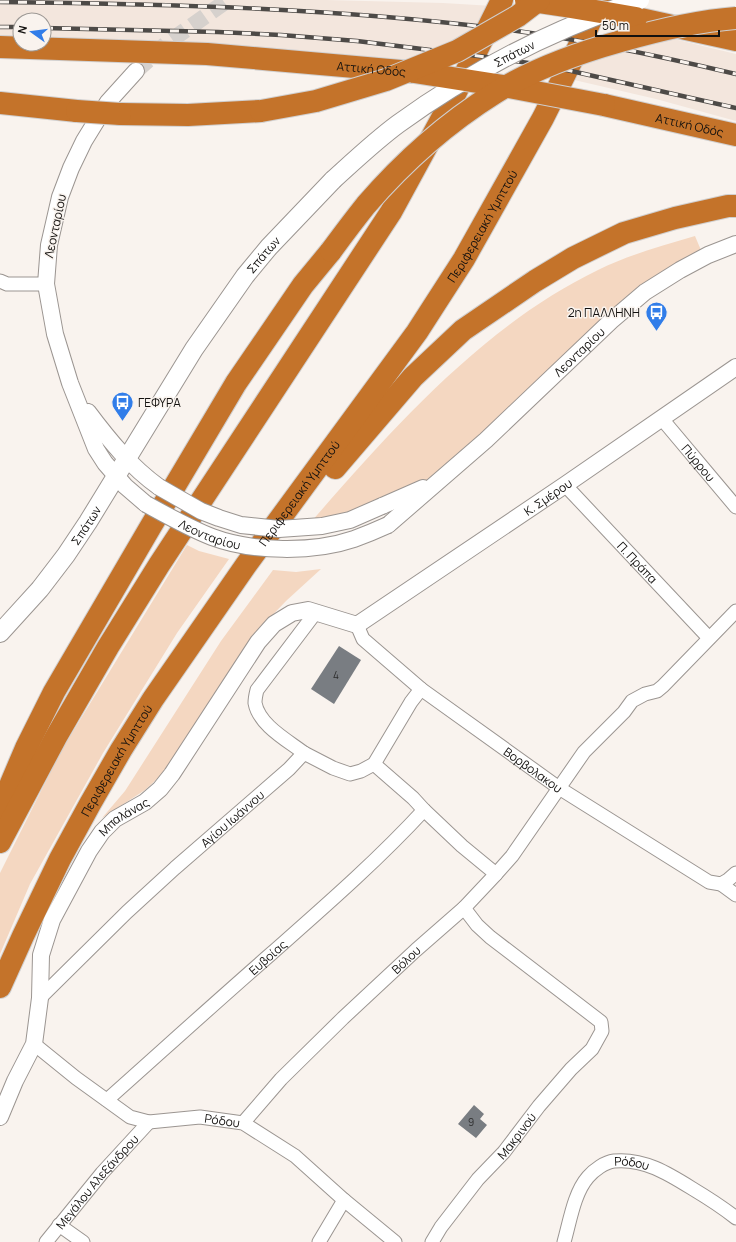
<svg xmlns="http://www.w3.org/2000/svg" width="736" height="1242" font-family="Manrope,sans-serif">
<rect width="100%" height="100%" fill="#f9f3ee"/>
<g fill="#f3e6dd">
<path d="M0,0h326l117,3 68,4 -59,37 -39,16 -128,-11 -241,-11v-18h-24v17h-20z"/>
<path d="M674,39l62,15v67l-80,-22 -99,-23 56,-23 46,-12z"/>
</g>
<g fill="#f4d7c1">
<path d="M695,236l8,19 -36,19 -226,197 -34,21 -35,14 -61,16c82,-94 173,-197 287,-252 30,-15 64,-24 97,-34z"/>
<path d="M187,545l12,6 30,8 -52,74 -74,120 -73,131 -30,70v-81l61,-122z"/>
<path d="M321,569l-35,32 -25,26 -88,132 -14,18 -14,13 -43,28 23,-27 96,-150 52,-71 23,2z"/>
</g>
<g fill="#797d82">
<path d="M339,646l22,14 -27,44 -23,-15z"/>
<path d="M474,1105l10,9 -4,5 7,6 -11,13 -18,-14z"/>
</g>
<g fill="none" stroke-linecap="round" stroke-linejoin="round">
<path stroke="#d6d1cd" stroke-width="16" stroke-dasharray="16 8" stroke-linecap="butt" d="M136,71l30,-27 62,-44"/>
<defs>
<g id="minor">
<path d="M0,281l7,3h39"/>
<path id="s1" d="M662,419l74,88"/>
<path id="s2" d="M565,485l144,153"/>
<path id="s3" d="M357,625l6,14 58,50 138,99 150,94 12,2 7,-4 8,-7"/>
<path d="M304,753c-17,-13 -45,-28 -49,-50 0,-4 1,-9 2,-13l59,-78"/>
<path d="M374,764l39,34 11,12 38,36 34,28"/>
<path d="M721,884l15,11"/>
<path id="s4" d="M40,998l87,-86 48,-44 114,-99 15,-16 29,15 17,6 11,-3 13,-7 37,-62 10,-13"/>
<path id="s5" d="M34,1044l42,34 54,39 19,5 51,-5 43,6 52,33 49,44 51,42"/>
<path id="s6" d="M107,1100c55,-49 110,-99 165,-147 52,-46 105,-92 152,-143"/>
<path id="s7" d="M243,1123l38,-44 62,-61 73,-68 48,-42 32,-34 16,-18 72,-104 40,-40 8,-11 13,-7 12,-3 6,-5 73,-75"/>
<path d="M59,1225l24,17"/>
<path id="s8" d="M46,1242l56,-69 47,-51"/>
<path d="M319,1242l25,-42"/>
<path id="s9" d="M432,1242l9,-15 37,-48 26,-27 35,-46 32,-37 21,-20 10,-18 -1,-9 -111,-85 -13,-12 -13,-17"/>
<path id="s10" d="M564,1242c6,-21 10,-49 24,-65 6,-7 17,-15 26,-16 30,-3 55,13 79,28 15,9 29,18 43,29"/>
</g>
<g id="tertiary">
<path d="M136,71l-28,31 -24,39 -13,27 -11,29 -11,48 -3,39 9,50 15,49 26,66 9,14 20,23 21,18"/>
<path d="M88,412c21,28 43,55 71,75"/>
<path d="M382,506l41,-18"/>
<path id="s11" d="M388,525l98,-85 125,-119 34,-29 35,-22 28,-15 28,-11"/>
<path id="s12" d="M0,1117l15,-36 19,-37 6,-46 1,-43 11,-35 37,-69 13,-19 13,-13 30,-17 15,-13 12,-15 86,-132 16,-18 18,-11 16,-3 49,15 208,-140 171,-118"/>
</g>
<g id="secondary">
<path id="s13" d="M0,633l40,-44 26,-34 22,-33 106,-173 51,-73 24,-29 64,-67"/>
</g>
<g id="motorway">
<path d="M636,18l100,22"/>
<path id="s14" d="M0,47l207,7 205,18"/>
<path d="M0,103l77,8"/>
<path id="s15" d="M604,105l132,30"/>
<path d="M120,114l68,1 73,-4"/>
<path d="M335,468l78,-91 50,-47 72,-49 38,-23 51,-25 51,-15 53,-12h8"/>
<path d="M0,809l26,-61 28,-56 97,-166 85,-143 67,-98 28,-34"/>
<path d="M0,842l56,-105 52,-90 51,-82 232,-353 62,-114 49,-98"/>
<path id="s16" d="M0,987l23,-51 37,-77 30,-55 31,-54 32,-51 93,-134 171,-233 47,-73 79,-141 38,-76 19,-42"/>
</g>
</defs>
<use href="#minor" stroke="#9b9591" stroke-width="15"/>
<use href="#tertiary" stroke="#9b9591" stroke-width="18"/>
<use href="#secondary" stroke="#9b9591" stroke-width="20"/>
<use href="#motorway" stroke="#d0cfcf" stroke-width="24"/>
<use href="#minor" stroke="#fff" stroke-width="13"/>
<use href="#tertiary" stroke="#fff" stroke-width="16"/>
<use href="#secondary" stroke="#fff" stroke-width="18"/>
<use href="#motorway" stroke="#c4732a" stroke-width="22"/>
<defs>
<g id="rail">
<path d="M0,2c168,2 335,6 502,27 79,10 157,27 234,45"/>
<path d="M0,27h20"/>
<path d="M44,28l174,4 63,3 76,6 65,8 72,9 55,8 187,42"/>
</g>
</defs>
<use href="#rail" stroke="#4d4a47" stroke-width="4.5"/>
<use href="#rail" stroke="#f9f3ee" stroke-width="3" stroke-dasharray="9" stroke-linecap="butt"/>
<defs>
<g id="tertiary-bridge">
<path d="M159,487l42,24 18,7 22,7 38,4 43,-3 28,-6 32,-14"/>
<path id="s17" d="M146,504c22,12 43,24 66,33 40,15 101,16 142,2 11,-4 23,-9 34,-14"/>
</g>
<g id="secondary-bridge">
<path id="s18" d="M333,180c21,-19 42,-39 65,-56 73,-53 156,-95 242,-124"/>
</g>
<g id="motorway-bridge">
<path d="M526,0l40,6 70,12"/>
<path d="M414,72l95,15 95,18"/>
<path d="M77,111l43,3"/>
<path d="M261,111l55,-10 70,-21 71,-29 61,-35 21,-16"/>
<path d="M331,251c11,-15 23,-31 35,-46 37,-43 81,-82 129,-112 38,-24 83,-40 126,-52 38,-11 75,-20 115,-23"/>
</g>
</defs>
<use href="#tertiary-bridge" stroke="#9b9591" stroke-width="18" stroke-linecap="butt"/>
<use href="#secondary-bridge" stroke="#9b9591" stroke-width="20" stroke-linecap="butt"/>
<use href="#motorway-bridge" stroke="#d0cfcf" stroke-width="24" stroke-linecap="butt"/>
<use href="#tertiary-bridge" stroke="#fff" stroke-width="16"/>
<use href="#secondary-bridge" stroke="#fff" stroke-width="18"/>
<use href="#motorway-bridge" stroke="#c4732a" stroke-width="22"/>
</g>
<defs>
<symbol id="bus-pin" viewBox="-11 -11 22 30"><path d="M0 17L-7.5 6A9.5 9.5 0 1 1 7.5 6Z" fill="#317de9" stroke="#f9f3ee"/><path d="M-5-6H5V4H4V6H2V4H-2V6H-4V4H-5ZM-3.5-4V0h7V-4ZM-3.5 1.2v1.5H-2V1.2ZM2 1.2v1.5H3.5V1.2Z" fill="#fff"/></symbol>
</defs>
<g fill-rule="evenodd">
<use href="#bus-pin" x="644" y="300" width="25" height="34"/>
<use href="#bus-pin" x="110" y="390" width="25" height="34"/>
</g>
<g text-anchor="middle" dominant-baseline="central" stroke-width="3" stroke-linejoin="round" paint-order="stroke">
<g font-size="10" fill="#2c2c2c">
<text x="336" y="675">4</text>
<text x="471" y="1122">9</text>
</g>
<g font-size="12" fill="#13110f" stroke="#f9f3ee">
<text stroke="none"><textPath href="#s18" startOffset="222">Σπάτων</textPath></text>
<text stroke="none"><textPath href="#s14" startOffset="372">Αττική Οδός</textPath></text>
<text stroke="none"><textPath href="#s15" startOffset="88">Αττική Οδός</textPath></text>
<text transform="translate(55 226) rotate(-78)">Λεονταρίου</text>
<text stroke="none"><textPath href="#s16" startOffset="903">Περιφερειακή Υμηττού</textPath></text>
<text stroke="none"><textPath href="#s13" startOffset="462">Σπάτων</textPath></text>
<text stroke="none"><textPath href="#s11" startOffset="258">Λεονταρίου</textPath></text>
<text stroke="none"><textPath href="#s1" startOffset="57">Πύρρου</textPath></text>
<text stroke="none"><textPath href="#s16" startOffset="579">Περιφερειακή Υμηττού</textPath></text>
<text stroke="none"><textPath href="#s12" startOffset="900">Κ. Σμέρου</textPath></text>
<text stroke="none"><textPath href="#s13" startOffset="138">Σπάτων</textPath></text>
<text stroke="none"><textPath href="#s17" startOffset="71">Λεονταρίου</textPath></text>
<text stroke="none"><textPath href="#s2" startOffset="106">Π. Πράπα</textPath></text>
<text stroke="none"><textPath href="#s16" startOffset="255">Περιφερειακή Υμηττού</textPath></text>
<text stroke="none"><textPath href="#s3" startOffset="230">Βορβολακου</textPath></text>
<text stroke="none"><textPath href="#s12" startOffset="335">Μπαλάνας</textPath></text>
<text stroke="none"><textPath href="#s4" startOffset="263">Αγίου Ιωάννου</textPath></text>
<text stroke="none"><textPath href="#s6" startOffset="215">Ευβοίας</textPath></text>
<text stroke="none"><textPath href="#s7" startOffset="231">Βόλου</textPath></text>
<text stroke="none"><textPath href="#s5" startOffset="214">Ρόδου</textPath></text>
<text stroke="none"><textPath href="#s9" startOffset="136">Μακρινού</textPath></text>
<text stroke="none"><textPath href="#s10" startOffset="119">Ρόδου</textPath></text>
<text stroke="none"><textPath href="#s8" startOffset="79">Μεγάλου Αλεξάνδρου</textPath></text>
</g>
<g font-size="12" fill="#13110f" stroke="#f9f3ee" text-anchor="end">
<text x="640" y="312">2η ΠΑΛΛΗΝΗ</text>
<text x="138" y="402" text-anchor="start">ΓΕΦΥΡΑ</text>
</g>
</g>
<g transform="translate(32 32) rotate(284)"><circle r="19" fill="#f9f3ee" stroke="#9d9995"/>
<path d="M0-3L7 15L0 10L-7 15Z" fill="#317de9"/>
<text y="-6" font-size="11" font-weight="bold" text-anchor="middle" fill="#13110f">N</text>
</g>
<path d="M596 30v6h123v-6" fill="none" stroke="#13110f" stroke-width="2"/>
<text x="602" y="30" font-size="12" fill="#13110f" stroke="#f9f3ee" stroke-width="3" paint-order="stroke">50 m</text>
</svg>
